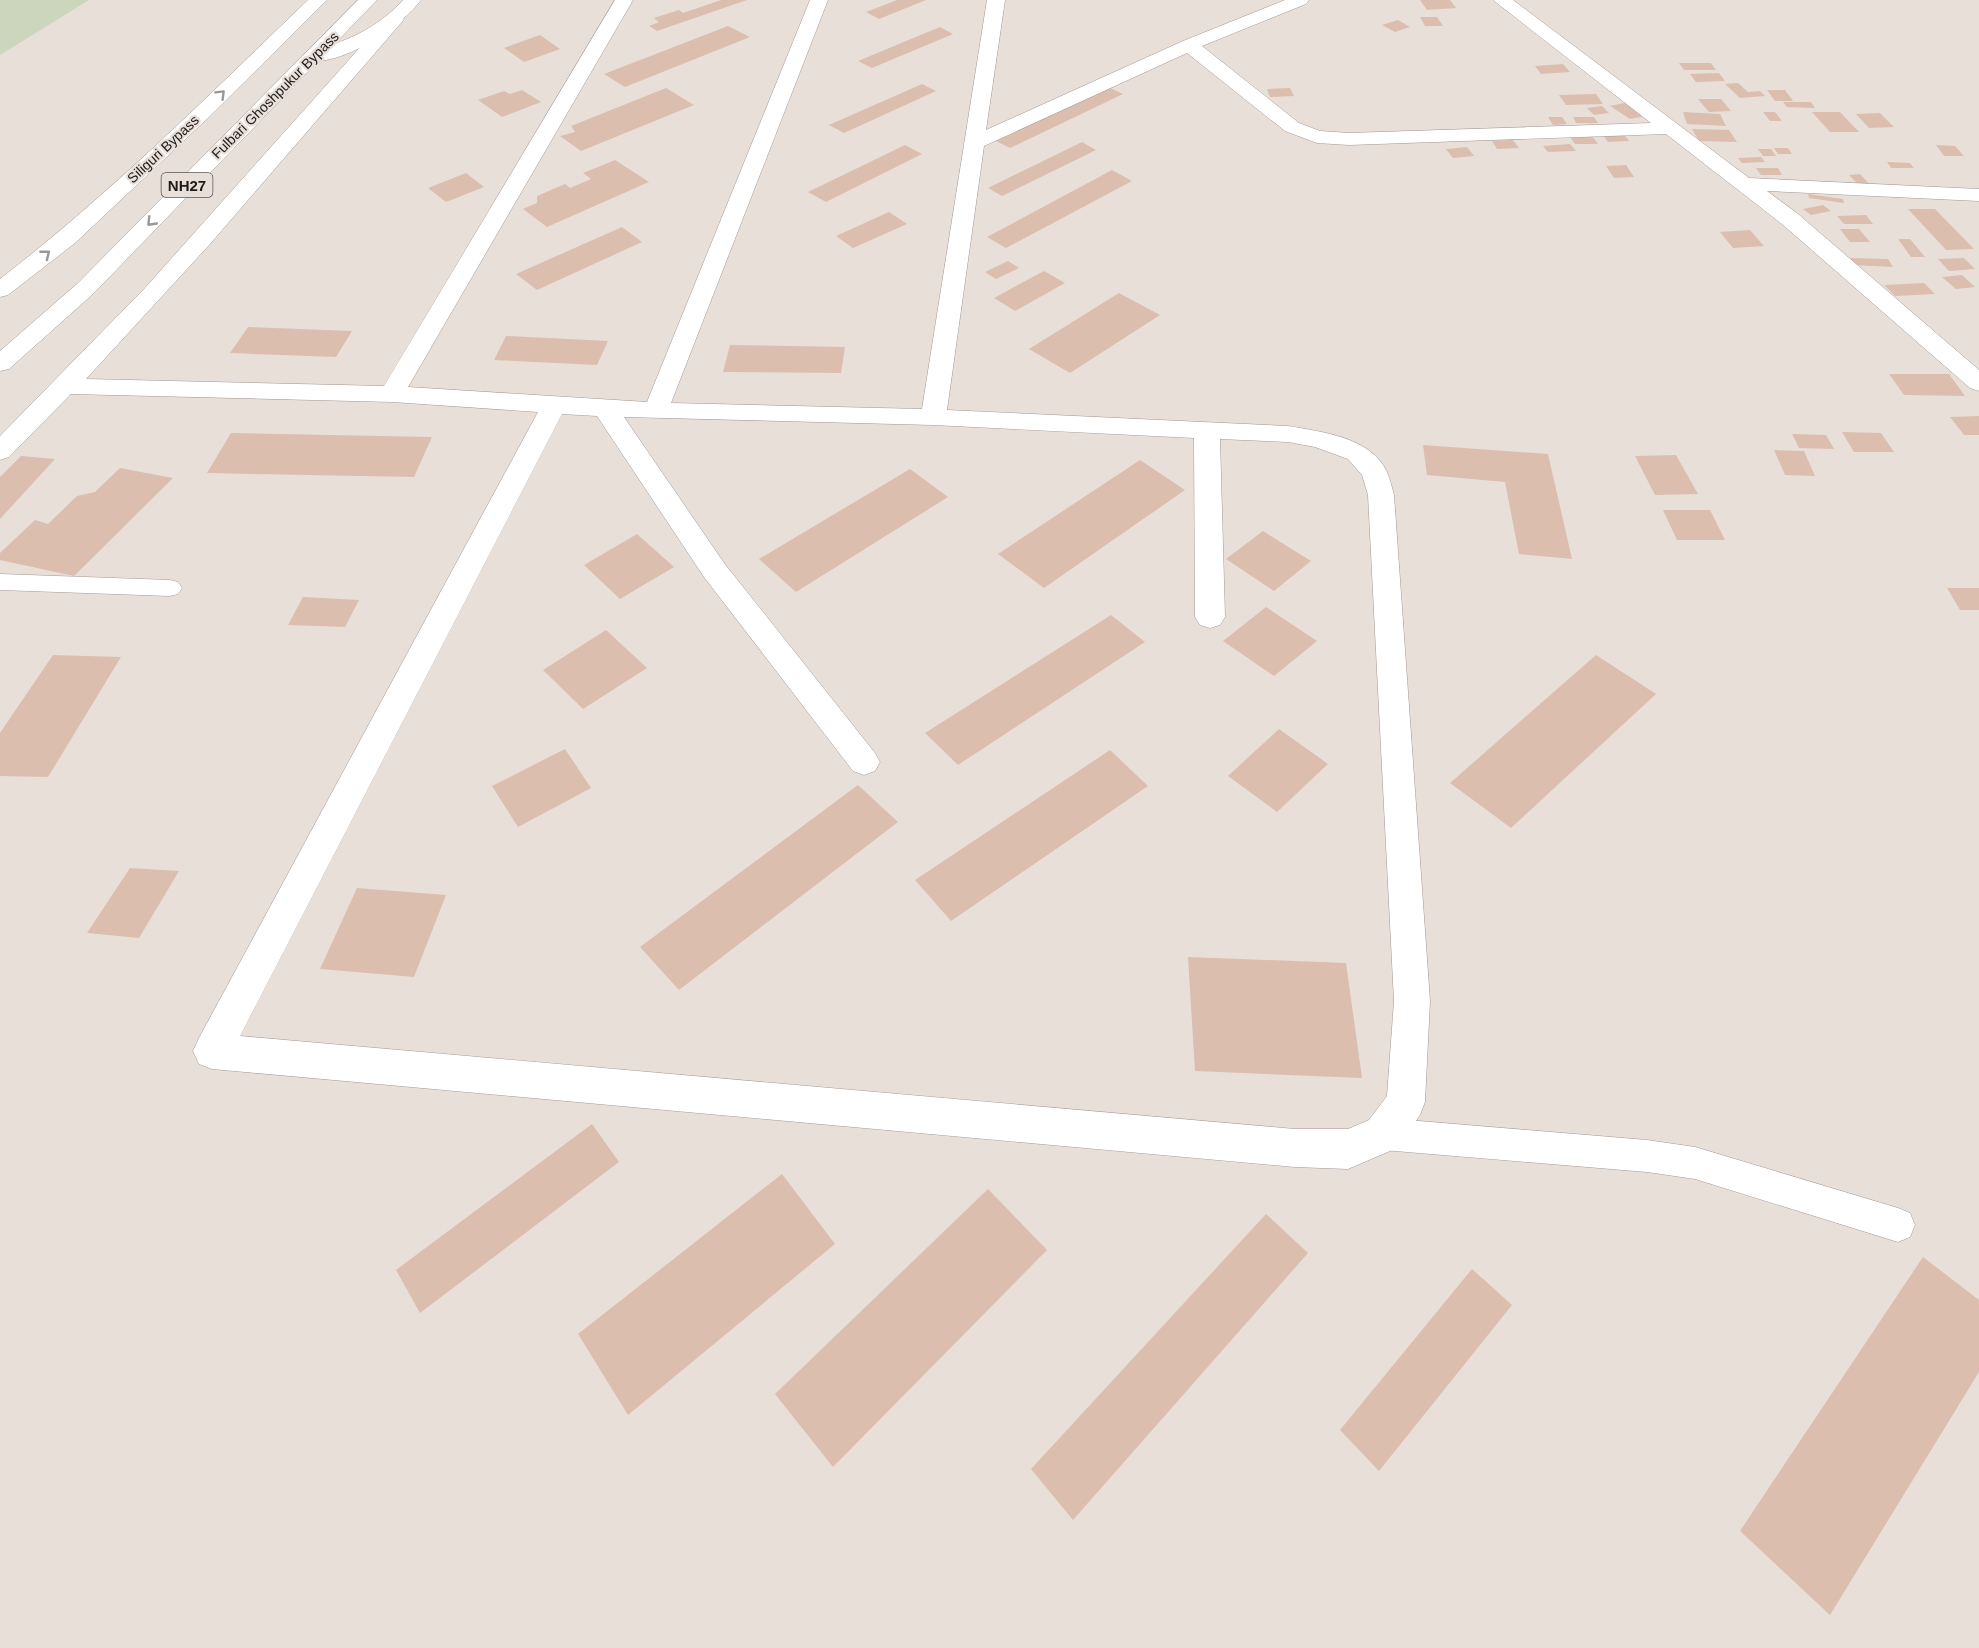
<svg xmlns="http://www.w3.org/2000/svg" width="1979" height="1648" font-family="Helvetica,sans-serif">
<rect width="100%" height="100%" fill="#e9dfd9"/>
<path fill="#cbd6bc" d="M0,0h89l-89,55z"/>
<g fill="#dbbead">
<path d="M721,0h26l-90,31 -8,-5 10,-4 -5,-4 25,-8 4,3z"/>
<path d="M897,0h29l-47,19 -13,-7z"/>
<path d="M1420,0h30l6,8 -29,2z"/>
<path d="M1420,17h17l6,9h-18z"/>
<path d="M1398,20l12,7 -15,5 -13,-7z"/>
<path d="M728,26l22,11 -125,50 -21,-13z"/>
<path d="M940,27l13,7 -81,34 -14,-7z"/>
<path d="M540,35l20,14 -36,13 -20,-14z"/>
<path d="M1679,63h32l5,7h-32z"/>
<path d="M1563,64l7,8 -29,2 -6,-8z"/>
<path d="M1719,73l6,8 -29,1 -6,-8z"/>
<path d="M1738,83l10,9 12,-1 5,5 -25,2 -15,-14z"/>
<path d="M922,84l14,7 -92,42 -15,-8z"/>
<path d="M1106,86l17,8 -113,54 -16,-8z"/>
<path d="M666,88l28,17 -113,46 -21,-15 15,-4 -4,-6z"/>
<path d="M1290,88l4,8 -24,1 -3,-8z"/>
<path d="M522,90l19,12 -39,15 -24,-17 26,-9 6,3z"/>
<path d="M1767,90h18l8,11h-18z"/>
<path d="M1596,94l7,10 -37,1 -7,-10z"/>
<path d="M1698,99h23l10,12 -22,1z"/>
<path d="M1783,102h28l4,6 -28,-1z"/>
<path d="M1625,103l20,13 -15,3 -20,-13z"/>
<path d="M1602,106l7,7 -15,2 -7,-7z"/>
<path d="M1683,112l37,2 6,12 -39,-2z"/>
<path d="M1763,112h12l7,9h-12z"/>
<path d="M1812,112h28l19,20h-29z"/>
<path d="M1880,113l14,14 -25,1 -13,-14z"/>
<path d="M1548,117h14l5,7 -14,1z"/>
<path d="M1573,117h21l4,6h-22z"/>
<path d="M1692,129l37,1 8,12 -38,-1z"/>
<path d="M1623,133l6,8 -21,1 -6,-8z"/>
<path d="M1592,136l6,8h-23l-5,-7z"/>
<path d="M1513,140l6,8 -22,1 -5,-8z"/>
<path d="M1082,142l14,8 -94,46 -14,-8z"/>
<path d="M1570,144l6,7 -28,1 -5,-6z"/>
<path d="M905,145l17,9 -96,48 -18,-10z"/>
<path d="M1936,145l19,1 9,10h-20z"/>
<path d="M1467,147l7,9 -21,2 -7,-9z"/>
<path d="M1774,148h14l4,6h-14z"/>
<path d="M1758,149h13l5,7h-13z"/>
<path d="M1761,157l4,5 -23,1 -4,-5z"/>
<path d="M615,160l34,22 -102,45 -24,-18 14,-6v-7l28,-12 5,4 21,-9 -8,-6z"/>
<path d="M1887,162l23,1 4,5h-23z"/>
<path d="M1626,165l8,12 -20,1 -8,-12z"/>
<path d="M1756,168h22l4,7h-21z"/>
<path d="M1112,170l20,11 -126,67 -19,-11z"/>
<path d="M466,173l18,14 -38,15 -18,-14z"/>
<path d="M1860,174l11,12h-11l-11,-11z"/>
<path d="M1808,194l35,5 1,4 -35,-5z"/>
<path d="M1823,205l8,6 -20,4 -8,-6z"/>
<path d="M1908,209h27l39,40 -28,1z"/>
<path d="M889,212l18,12 -54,24 -17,-12z"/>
<path d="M1866,215l7,9h-29l-7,-8z"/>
<path d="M622,227l20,15 -105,48 -21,-16z"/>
<path d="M1840,229h19l11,13h-20z"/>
<path d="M1750,230l14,16 -31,2 -13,-16z"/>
<path d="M1898,239h12l15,18h-14z"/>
<path d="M1849,258l39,1 5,8 -39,-2z"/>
<path d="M1964,258l11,11 -26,2 -11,-12z"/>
<path d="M1008,261l11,7 -23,11 -11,-7z"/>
<path d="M1044,271l21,12 -50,28 -21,-13z"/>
<path d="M1962,275l13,12 -19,2 -14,-12z"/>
<path d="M1924,283l11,11 -40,2 -11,-11z"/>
<path d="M1119,293l41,22 -90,58 -41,-24z"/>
<path d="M248,327l104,4 -16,26 -106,-4z"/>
<path d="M506,336l102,5 -11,24 -103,-5z"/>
<path d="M730,345l115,2 -4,26 -118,-1z"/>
<path d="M1889,374h60l16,22 -61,-1z"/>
<path d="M1979,416v19h-15l-14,-18z"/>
<path d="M1842,432l39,1 13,19h-40z"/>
<path d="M231,433l201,4 -18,40 -207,-4z"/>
<path d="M1792,434l34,1 8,14 -35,-1z"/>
<path d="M1423,445l125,9 24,105 -53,-5 -14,-72 -78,-7z"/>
<path d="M1774,450l30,1 11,25 -30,-1z"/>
<path d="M1676,455l22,39 -43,1 -20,-39z"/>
<path d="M21,456l34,3 -55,60v-42z"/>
<path d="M1140,460l45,30 -141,98 -46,-34z"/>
<path d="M120,468l53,10 -99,98 -74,-16v-7l35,-33 13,4 29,-28 18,-4z"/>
<path d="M910,469l38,28 -152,95 -37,-33z"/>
<path d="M1663,510h47l15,30h-48z"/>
<path d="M1263,531l48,30 -37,30 -48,-32z"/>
<path d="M637,534l37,33 -54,32 -36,-34z"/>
<path d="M1947,588h32v22h-19z"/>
<path d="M303,597l56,3 -14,27 -57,-2z"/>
<path d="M1266,607l51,34 -43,35 -51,-35z"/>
<path d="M1111,615l34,27 -187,123 -33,-32z"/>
<path d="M606,630l41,38 -64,41 -40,-39z"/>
<path d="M53,655l68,2 -73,120 -48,-1v-43z"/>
<path d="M1596,655l60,39 -145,134 -61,-45z"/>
<path d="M1279,729l49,35 -51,48 -49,-36z"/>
<path d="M565,749l26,39 -73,39 -26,-41z"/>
<path d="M1110,750l38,36 -197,135 -36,-41z"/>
<path d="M858,785l40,37 -219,168 -39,-43z"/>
<path d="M130,868l49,3 -40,67 -52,-5z"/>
<path d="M357,888l89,7 -32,82 -94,-8z"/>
<path d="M1188,957l158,6 16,115 -167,-7z"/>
<path d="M592,1124l27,38 -199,151 -24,-43z"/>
<path d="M782,1174l53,70 -207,171 -50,-81z"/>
<path d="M988,1189l59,61 -214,217 -58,-73z"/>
<path d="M1266,1214l42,39 -235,267 -42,-51z"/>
<path d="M1923,1257l56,43v72l-149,243 -90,-84z"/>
<path d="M1472,1269l40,36 -133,166 -39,-41z"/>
</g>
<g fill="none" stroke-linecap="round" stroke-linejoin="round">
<defs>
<g id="lane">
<path d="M0,574l170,6 8,2 4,6 -4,6 -8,2 -170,-6z"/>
<path d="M1383,1118l264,22 48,7 203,61 12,5 5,12 -5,12 -12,5 -203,-63 -48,-7 -264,-22 -11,-5 -5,-11 5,-11z"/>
</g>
<path id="street" d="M615,0h18l-225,387 239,15 163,-402h18l-157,403 251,6 65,-409h18l-19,130 197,-89 102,-41h24l-3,4 -104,42 97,77 21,8 29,2 302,-10 -158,-123h20l236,178 230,11v12l-212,-10 31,23 181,156v21l-9,-3 -188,-164 -116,-90 -317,11 -32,-2 -32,-12 -98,-78 -203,93 -37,264 341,16c34,6 83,11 99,46 3,7 5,16 7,23l36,506 -5,101 -5,13 -23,33 -49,21 -53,-2 -1083,-98 -13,-5 -6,-13 6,-13 339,-626 -146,-10 -321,-8 -62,63 -9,3v-24l145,-148 244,-273h12l3,4 -3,4 -191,221 -124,135 298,7zM562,414l35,2 107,161 149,194 11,4 11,-4 5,-9 -5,-9 -151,-190 -100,-146 309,8 261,13 1,179 5,8 10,3 10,-3 5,-8 -5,-178 68,3 27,5 33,12 14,16 6,20 26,506 -7,95 -18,24 -21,9h-53l-1055,-93z"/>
<path id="secondary" d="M403,0h18c-19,26 -81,68 -114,60l-3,-4 3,-4c37,-9 70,-23 96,-52z"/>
<g id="highway">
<path d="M308,0h19l-118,117 -134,126 -67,52 -8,2v-18c110,-85 208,-183 308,-279z"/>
<path d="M358,0h19l-283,293 -85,76 -9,2v-20l78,-68z"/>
</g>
</defs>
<use href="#lane" stroke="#a39994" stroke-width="1"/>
<use href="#street" stroke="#a39994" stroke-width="1"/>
<use href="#secondary" stroke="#a39994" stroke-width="1"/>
<use href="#highway" stroke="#a39994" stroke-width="1"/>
<use href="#lane" fill="#fff" fill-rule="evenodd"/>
<use href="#street" fill="#fff" fill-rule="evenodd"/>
<use href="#secondary" fill="#fff" fill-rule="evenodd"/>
<use href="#highway" fill="#fff" fill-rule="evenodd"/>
</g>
<defs><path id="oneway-chevron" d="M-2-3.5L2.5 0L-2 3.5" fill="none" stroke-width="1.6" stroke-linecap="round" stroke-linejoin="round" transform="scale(1.5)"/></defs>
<g stroke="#9a9897">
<use href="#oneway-chevron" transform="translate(221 94) rotate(-45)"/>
<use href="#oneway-chevron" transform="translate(151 222) rotate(134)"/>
<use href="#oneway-chevron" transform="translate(46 254) rotate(-38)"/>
</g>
<g text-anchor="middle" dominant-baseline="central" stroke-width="4.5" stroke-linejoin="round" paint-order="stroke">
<g font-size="14" fill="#1e1a18" stroke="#e9dfd9">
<text transform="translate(275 95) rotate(-45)">Fulbari Ghoshpukur Bypass</text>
<text transform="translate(163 149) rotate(-43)">Siliguri Bypass</text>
</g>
<rect fill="#e9dfd9" stroke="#5b5552" stroke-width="1.5" x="161.5" y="173" width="51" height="24" rx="4.5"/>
<g font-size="15" font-weight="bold" fill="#1e1a18">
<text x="187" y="185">NH27</text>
</g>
</g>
</svg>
